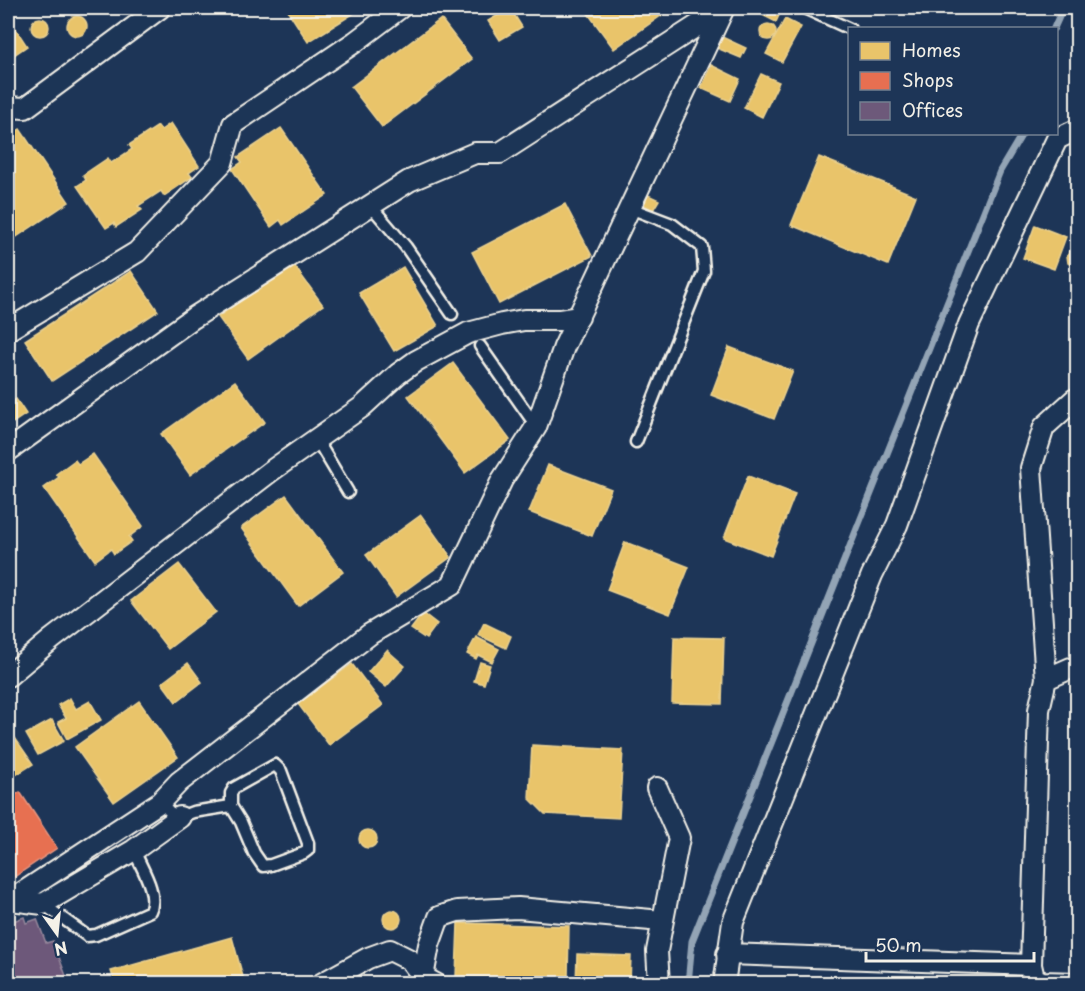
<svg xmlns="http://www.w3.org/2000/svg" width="1085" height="991" font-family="'Playpen Sans',sans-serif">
<rect width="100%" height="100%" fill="#1d3557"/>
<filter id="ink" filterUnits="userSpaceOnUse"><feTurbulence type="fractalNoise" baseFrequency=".0167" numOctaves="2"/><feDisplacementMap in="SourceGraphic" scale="12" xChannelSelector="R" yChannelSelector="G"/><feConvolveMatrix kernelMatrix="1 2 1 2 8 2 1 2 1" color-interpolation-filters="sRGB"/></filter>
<g filter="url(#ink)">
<g fill="#e9c46a" stroke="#ecd290" stroke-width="1.5">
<path d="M286,8h67l3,4 -48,30z"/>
<path d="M510,8l12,19 -22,13 -12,-19z"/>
<path d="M584,8h88l-58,41z"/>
<path d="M749,8h25l7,3 -5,11z"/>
<circle cx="77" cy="26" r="10"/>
<path d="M8,17l19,29 -19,13z"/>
<circle cx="40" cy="27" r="9"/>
<path d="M441,19l31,40 -90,68 -31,-40z"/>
<path d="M785,19l16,8 -19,35 -16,-8z"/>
<circle cx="768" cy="32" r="8"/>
<path d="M722,37l24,11 -5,10 -24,-10z"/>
<path d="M711,65l29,14 -10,22 -29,-13z"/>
<path d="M761,74l18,8 -17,35 -18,-9z"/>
<path d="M171,123l28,43 -10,7 3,4 -28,19 -3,-5 -23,15 4,4 -26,17 -2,-4 -8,5 -29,-42 9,-6 -3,-5 25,-17 3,5 21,-14 -3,-4 29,-19 3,4z"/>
<path d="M281,128l46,67 -44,30 -3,-5 -9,7 -39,-58 10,-7 -4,-5z"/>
<path d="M20,129l49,73 -54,36 -7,-11v-90z"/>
<path d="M819,157l97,39 -28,69 -97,-40z"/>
<path d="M648,195l11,5 -6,10 -10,-6z"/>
<path d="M565,204l27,52 -93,48 -27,-52z"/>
<path d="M1035,225l31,12 -12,32 -31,-11z"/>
<path d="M1077,248l1,20h-2l-8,-5 -1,-7 4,-6z"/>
<path d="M293,264l30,41 -75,54 -30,-42z"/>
<path d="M403,267l35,59 -44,25 -35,-58z"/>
<path d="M131,271l27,40 -106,70 -27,-41z"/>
<path d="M729,347l64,24 -19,48 -63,-24z"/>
<path d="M453,363l57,77 -45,33 -57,-77z"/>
<path d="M235,381l30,41 -75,53 -29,-41z"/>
<path d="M16,399l10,15 -18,12v-21z"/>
<path d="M93,454l50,72 -14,11 3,4 -18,13 -3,-5 -16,12 -51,-73 15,-11 -3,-3 19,-14 3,4z"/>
<path d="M548,465l63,24 -19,47 -63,-24z"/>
<path d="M748,476l47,18 -24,62 -47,-18z"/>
<path d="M286,495l57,77 -45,34 -57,-78z"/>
<path d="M421,515l30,42 -55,40 -30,-42z"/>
<path d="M625,542l64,25 -19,47 -63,-24z"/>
<path d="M179,564l37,48 -48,37 -37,-48z"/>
<path d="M423,613l14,11 -11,15 -15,-10z"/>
<path d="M484,623l27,13 -5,12 -28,-13z"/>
<path d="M476,637l23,12 -7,13 -14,-7 -2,4 -9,-5z"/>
<path d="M674,637l50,1 -2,66 -50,-1z"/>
<path d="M387,650l18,16 -19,21 -18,-15z"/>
<path d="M480,662l10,3 -6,19 -10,-3z"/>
<path d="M188,663l14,19 -26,20 -14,-19z"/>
<path d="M352,664l31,41 -54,40 -31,-41z"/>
<path d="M70,698l6,11 14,-8 11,19 -34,19 -9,-17 8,-4 -8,-13z"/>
<path d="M139,701l39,56 -64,45 -39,-55z"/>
<path d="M52,720l12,21 -26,14 -12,-21z"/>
<path d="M15,738l18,26 -25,16v-37z"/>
<path d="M532,745l91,5 -4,68 -74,-4 -16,-16z"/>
<circle cx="368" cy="839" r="9"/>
<circle cx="392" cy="919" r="9"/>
<path d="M458,923l111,3 -1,53 -112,-3z"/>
<path d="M232,937l13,47h-130l-4,-13z"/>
<path d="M577,954l54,2 -1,28h-54z"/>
</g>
<path fill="#e76f51" stroke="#eb967e" stroke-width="1.5" d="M20,792l37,56 -49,33v-82z"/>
<path fill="#6d597a" stroke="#96879b" stroke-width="1.5" d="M24,917l2,6 11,-4 9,24 7,-2 16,43h-61v-61z"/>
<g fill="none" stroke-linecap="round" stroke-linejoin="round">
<g stroke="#93a4b5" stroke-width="7">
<path d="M1054,28l9,-20"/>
<path d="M688,984l4,-43 308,-770 22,-37"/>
</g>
<defs>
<g id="lane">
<path d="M804,8l46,21"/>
<path d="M371,206l35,41 46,67"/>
<path d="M630,208l42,16 30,23 2,24 -68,171"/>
<path d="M480,346l56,80"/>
<path d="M317,440l31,52"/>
<path d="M275,765l6,6 27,72v7l-4,3 -33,12 -8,1 -9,-13 -13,-31 -10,-16v-13l3,-5z"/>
<path d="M160,802l10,10 10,5 13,-5 38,-6"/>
<path d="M43,904l44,32 9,-1 54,-24c9,-18 -10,-45 -16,-61"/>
</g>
<g id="street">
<path d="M8,107l17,1 135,-100"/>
<path d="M8,330l129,-78 85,-89 11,-39 122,-82 45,-34"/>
<path d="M8,451l185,-133 216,-137 66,-28h25l223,-144"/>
<path d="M1078,668h-7l-25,11 -7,31 -8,255 3,13 8,4 36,1"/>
<path d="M8,676l44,-37 219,-168 91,-64 36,-33 18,-13 52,-28 34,-9 22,-4h36l19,-3"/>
<path d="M1046,679l-15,-211 13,-41 31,-28h3"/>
<path d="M657,788l22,50 -22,113 2,33"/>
<path d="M11,900l32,4 91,-54 46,-33"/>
<path d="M8,902l152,-100 19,-20 191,-148 82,-49 50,-105 34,-53 28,-80 160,-339"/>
<path d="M727,954l304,11"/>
<path d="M423,977l6,-32 10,-28 18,-6 61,-3 144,13"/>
<path d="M321,984l47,-26 22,-8 20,10 13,17 13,7"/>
<path d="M724,984l9,-62 139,-347 25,-50 72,-201 88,-185 21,-10"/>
</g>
</defs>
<use href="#lane" stroke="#f4f1e8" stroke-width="15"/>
<use href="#street" stroke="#f4f1e8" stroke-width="24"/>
<use href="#lane" stroke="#1d3557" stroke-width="10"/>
<use href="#street" stroke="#1d3557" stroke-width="20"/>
</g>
</g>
<rect width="1085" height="991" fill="none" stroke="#1d3557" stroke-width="30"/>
<rect x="15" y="15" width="1055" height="961" fill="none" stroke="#f4f1e8" stroke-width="2" filter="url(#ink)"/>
<rect x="848" y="27" width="210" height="108" fill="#1d3557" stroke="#738091" stroke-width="1.5"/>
<rect x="860" y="42" width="30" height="18" fill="#e9c46a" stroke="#738091" stroke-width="1.5"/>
<text x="902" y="57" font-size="18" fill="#f4f1e8">Homes</text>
<rect x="860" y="72" width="30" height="18" fill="#e76f51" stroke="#738091" stroke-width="1.5"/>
<text x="902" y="87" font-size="18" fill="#f4f1e8">Shops</text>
<rect x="860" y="102" width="30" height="18" fill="#6d597a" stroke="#738091" stroke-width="1.5"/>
<text x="902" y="117" font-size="18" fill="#f4f1e8">Offices</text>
<g transform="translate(57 934) rotate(165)" stroke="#1d3557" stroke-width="4.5" paint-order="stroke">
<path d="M0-4.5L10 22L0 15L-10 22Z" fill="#f4f1e8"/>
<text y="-9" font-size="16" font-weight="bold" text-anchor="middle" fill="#f4f1e8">N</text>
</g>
<path d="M866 952v9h168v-9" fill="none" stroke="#f4f1e8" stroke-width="3"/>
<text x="875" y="952" font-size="18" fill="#f4f1e8" stroke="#1d3557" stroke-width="4.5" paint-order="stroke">50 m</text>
</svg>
